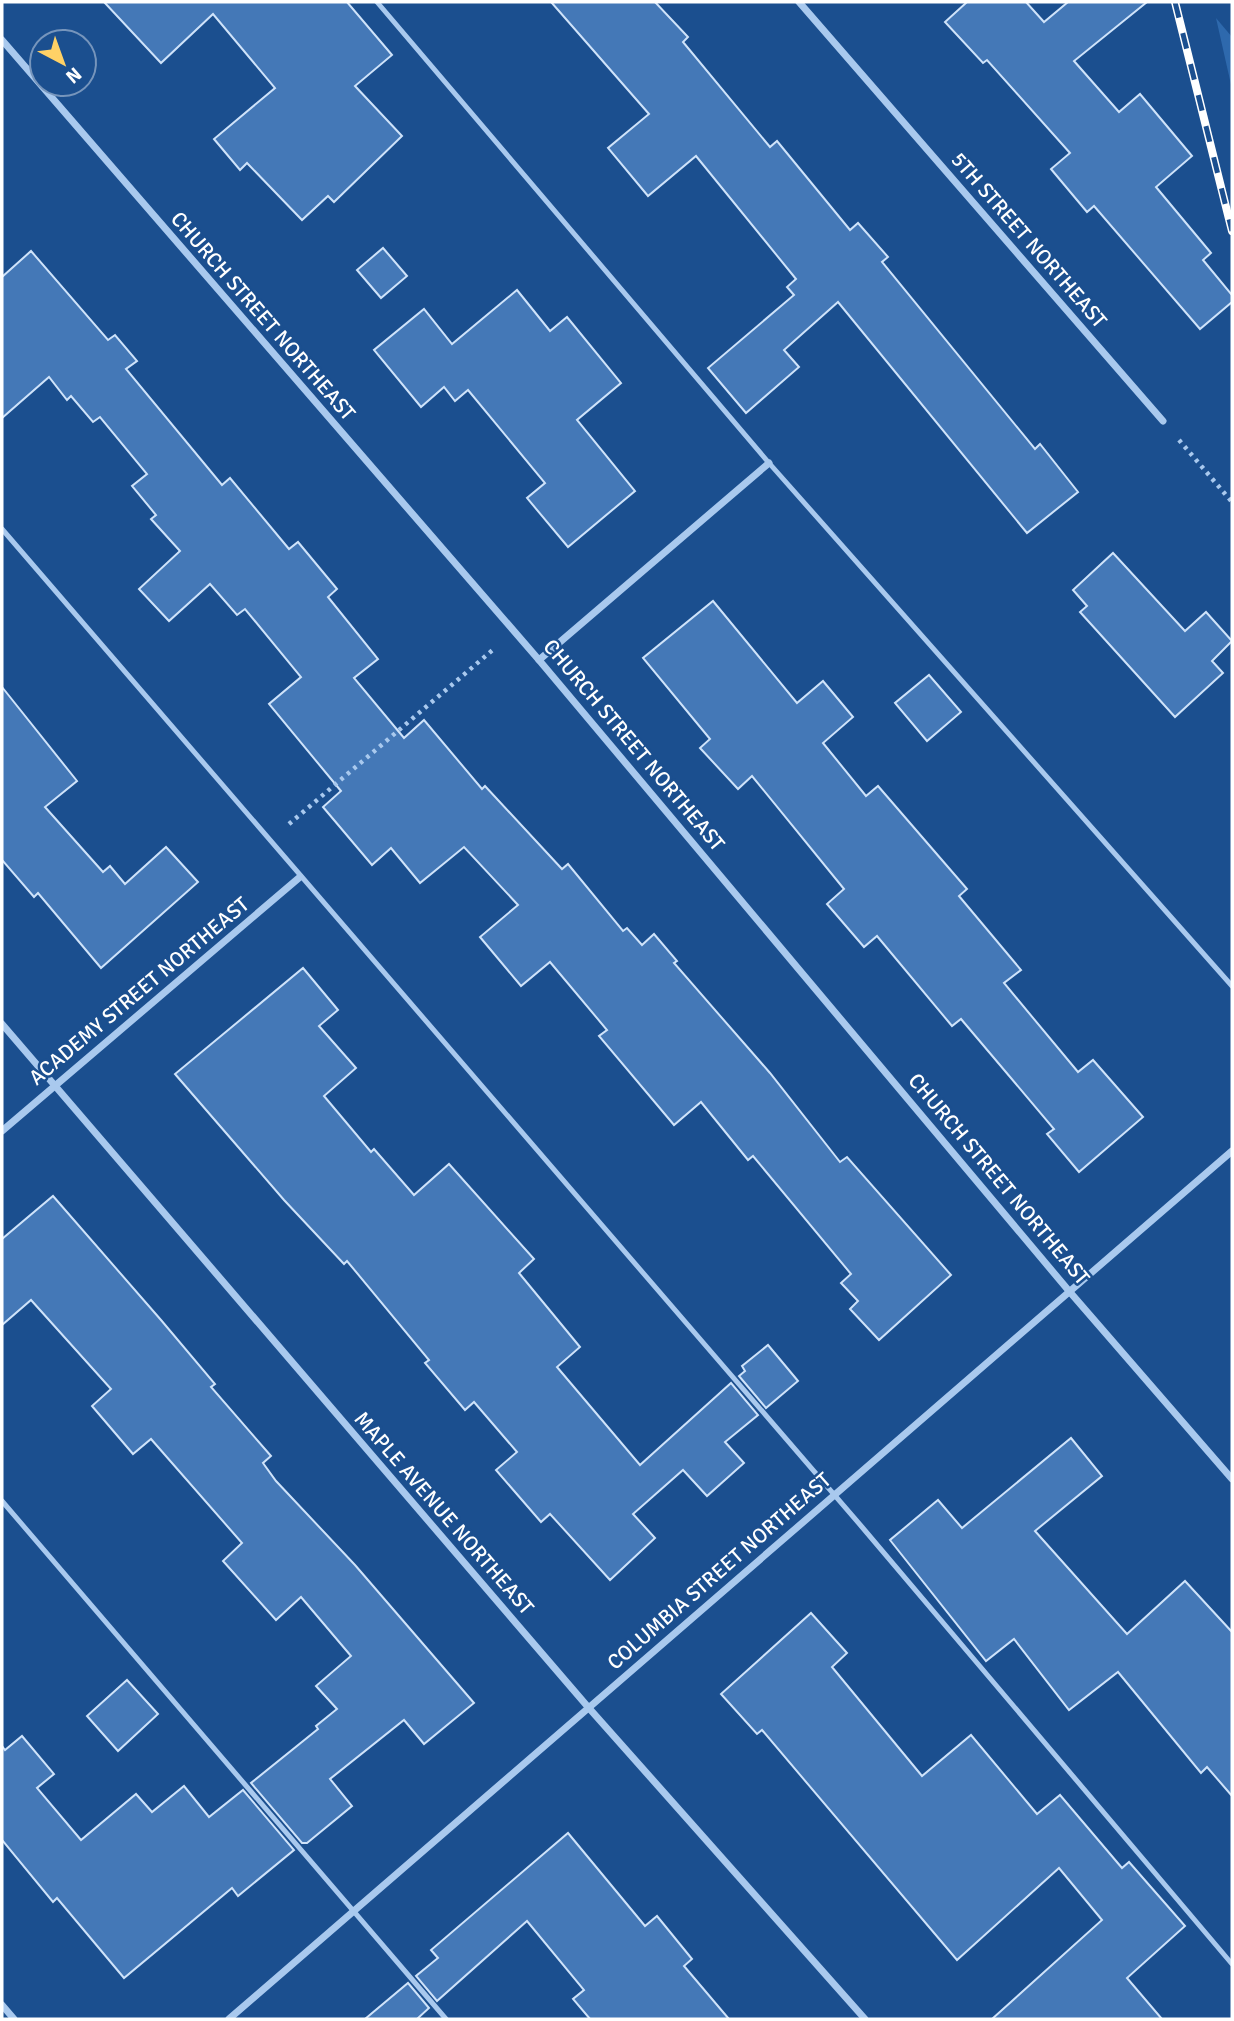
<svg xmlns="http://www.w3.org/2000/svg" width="1234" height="2021" font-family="Signika,sans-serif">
<rect width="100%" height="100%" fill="#1b4f8f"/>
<path fill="#2e69ad" d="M1216,18l16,19v52z"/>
<g fill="#4478b7" stroke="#cfe3fa" stroke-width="2">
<path d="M104,2h243l45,53 -37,31 47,50 -68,66 -6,-6 -26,24 -55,-57 -7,7 -26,-31 61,-51 -62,-74 -52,49z"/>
<path d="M551,2h104l33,35 -5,5 87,105 7,-6 73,89 8,-7 30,34 -6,5 153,187 5,-5 38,48 -51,41 -189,-231 -54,48 15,17 -53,46 -38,-45 86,-73 -7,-8 9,-8 -100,-123 -48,40 -40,-48 41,-34z"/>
<path d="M967,2h59l18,20 24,-20h79l-73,59 45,51 21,-18 52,62 -36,31 55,66 -8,7 29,35v7l-32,27 -106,-123 -7,6 -36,-43 19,-16 -83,-93 -4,3 -38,-41z"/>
<path d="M383,248l24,28 -26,22 -24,-28z"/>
<path d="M31,251l77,89 7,-5 22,26 -11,8 96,116 8,-7 59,71 9,-7 39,47 -9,8 50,62 -24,19 50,60 20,-18 58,69 3,-3 77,83 6,-5 55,67 4,-3 15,17 12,-11 23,27 -3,2 96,110 70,89 7,-5 104,118 -72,65 -29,-31 8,-8 -17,-18 10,-9 -98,-118 -5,4 -47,-58 -27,23 -75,-89 8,-6 -57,-68 -29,24 -41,-49 38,-32 -54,-58 -44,36 -29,-35 -19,17 -49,-58 18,-16 -72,-87 32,-27 -56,-68 -8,6 -27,-31 -41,37 -30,-32 41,-38 -29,-32 5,-4 -24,-29 15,-12 -47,-57 -7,5 -22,-26 -4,4 -18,-23 -47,41v-141z"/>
<path d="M517,290l33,41 17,-14 54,66 -44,37 58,71 -67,56 -41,-49 18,-15 -77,-93 -13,11 -11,-14 -23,20 -47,-57 50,-41 28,35z"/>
<path d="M1113,553l72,78 21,-19 26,29 -20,20 11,12 -48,44 -95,-105 7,-6 -14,-16z"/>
<path d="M713,601l84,102 26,-22 30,36 -30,26 43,53 12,-10 89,103 -8,7 62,74 -17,13 74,89 15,-12 50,57 -64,55 -32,-38 7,-5 -93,-110 -9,7 -75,-90 -13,11 -37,-43 17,-15 -92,-113 -14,13 -38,-41 10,-9 -67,-81z"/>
<path d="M929,675l32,37 -34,29 -32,-38z"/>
<path d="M2,687l75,94 -32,26 58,65 7,-6 15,18 41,-37 32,35 -97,86 -63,-75 -4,4 -32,-37z"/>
<path d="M303,968l35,42 -19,16 37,42 -32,28 47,56 3,-3 40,46 35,-31 85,95 -15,14 61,74 -23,20 83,98 91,-82 27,32 -33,27 19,21 -37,33 -24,-26 -50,44 22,24 -45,42 -60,-66 -9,8 -45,-52 21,-18 -43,-50 -9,8 -40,-47 4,-3 -82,-99 -3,3 -60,-64 -109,-126z"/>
<path d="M53,1196l108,124 54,64 -4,3 60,69 -8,7 13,18 79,84 119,138 -50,41 -20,-24 -74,59 22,27 -45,37h-5l-51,-60 67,-54 -2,-3 21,-17 -21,-23 35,-30 -50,-59 -25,23 -53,-59 19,-18 -91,-104 -18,15 -41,-48 19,-17 -80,-89 -29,25v-86z"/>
<path d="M768,1345l30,36 -32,27 -27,-32 6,-5 -3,-5z"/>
<path d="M1071,1438l31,38 -67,55 92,103 58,-53 47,51v164l-25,-29 -6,6 -83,-101 -49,38 -55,-71 -28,22 -96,-121 48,-40 24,28z"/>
<path d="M811,1613l36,40 -15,14 90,109 49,-41 66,79 23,-19 62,73 7,-6 56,64 -58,52 35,41h-170l110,-99 -43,-52 -102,92 -195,-230 -5,4 -36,-40z"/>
<path d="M127,1680l31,34 -40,37 -31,-35z"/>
<path d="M22,1736l32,38 -17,14 44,52 55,-46 16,18 32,-26 25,31 34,-27 51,60 -56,46 -6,-8 -108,90 -67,-80 -4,4 -51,-62v-94l3,4z"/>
<path d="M568,1833l77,93 12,-10 35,43 -8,7 45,53h-139l-17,-20 11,-9 -57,-69 -90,80 -21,-25 22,-18 -7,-8z"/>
<path d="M408,1983l21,25 -12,11h-52z"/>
</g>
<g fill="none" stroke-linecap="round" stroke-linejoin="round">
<g stroke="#a9c9ee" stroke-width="4.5" stroke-dasharray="3.5 5" stroke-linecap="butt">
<path d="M1179,440l53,62"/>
<path d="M289,824l206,-176"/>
</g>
<g stroke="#a9c9ee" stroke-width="5">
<path d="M377,2l392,461 463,523"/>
<path d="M2,529l860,998 370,437"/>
<path d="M2,1501l444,518"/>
</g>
<g stroke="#a9c9ee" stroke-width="7">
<path d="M799,2l364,419"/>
<path d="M2,40l537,620 530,631 163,188"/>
<path d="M539,660l230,-197"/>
<path d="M2,1024l586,683 277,312"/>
<path d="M2,1131l298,-254"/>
<path d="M2,2005l12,14"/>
<path d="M229,2019l1003,-868"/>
</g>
<defs>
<path id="rail" d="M1175,2l57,229"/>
</defs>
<use href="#rail" stroke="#fff" stroke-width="8"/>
<use href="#rail" stroke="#1b4f8f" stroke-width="5" stroke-dasharray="16" stroke-linecap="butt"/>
</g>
<g text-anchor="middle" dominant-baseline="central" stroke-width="5" stroke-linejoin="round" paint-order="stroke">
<g font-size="21" fill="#fff" stroke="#1b4f8f">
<text transform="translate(1029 240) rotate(49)">5TH STREET NORTHEAST</text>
<text transform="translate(263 316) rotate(49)">CHURCH STREET NORTHEAST</text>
<text transform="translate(634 745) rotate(50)">CHURCH STREET NORTHEAST</text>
<text transform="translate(139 991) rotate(-40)">ACADEMY STREET NORTHEAST</text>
<text transform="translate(999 1179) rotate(50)">CHURCH STREET NORTHEAST</text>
<text transform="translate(444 1513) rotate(49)">MAPLE AVENUE NORTHEAST</text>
<text transform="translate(719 1571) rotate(-41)">COLUMBIA STREET NORTHEAST</text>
</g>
</g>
<rect width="1234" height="2021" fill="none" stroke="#ffffff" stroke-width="7"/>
<g transform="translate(63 63) rotate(139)"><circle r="33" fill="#1b4f8f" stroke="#7695bc" stroke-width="2"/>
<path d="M0-5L12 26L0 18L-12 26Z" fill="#ffd166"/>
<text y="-10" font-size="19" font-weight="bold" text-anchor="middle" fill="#ffffff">N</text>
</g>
</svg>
